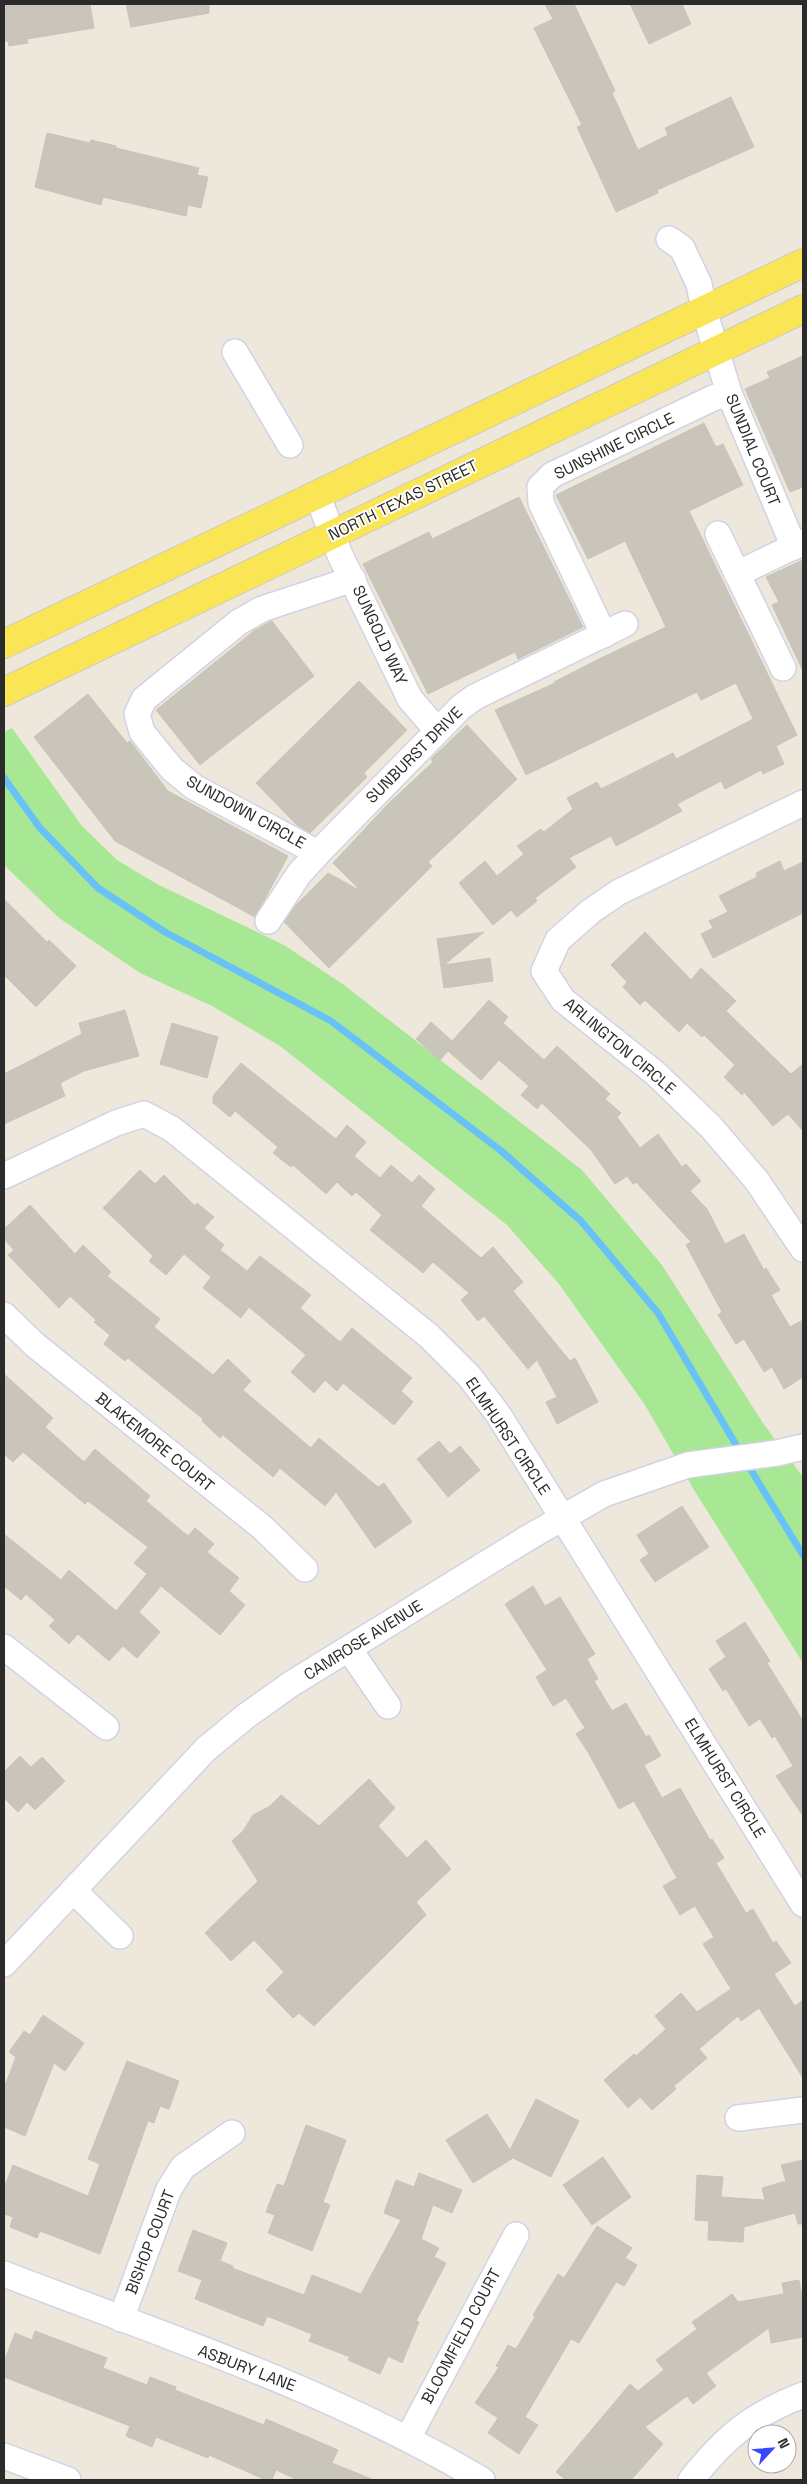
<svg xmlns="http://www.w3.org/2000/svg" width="807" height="2484" font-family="'Space Grotesk',sans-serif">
<rect width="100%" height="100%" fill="#eee8dc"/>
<path fill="#a8e895" d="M12,728l70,98 35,34 40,24 127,61 60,40 238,185 80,95 101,158 40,54v186l-109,-173 -49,-85 -86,-121 -52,-59 -227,-179 -68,-40 -72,-33 -81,-55 -55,-53v-133z"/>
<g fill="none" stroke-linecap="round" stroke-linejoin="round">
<g stroke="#68c2f7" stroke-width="7">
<path d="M4,778l36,50 58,60 67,44 166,89 169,129 81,71 77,92 83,140"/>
<path d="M746,1462l57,93"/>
</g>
</g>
<g fill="#c9c5bb" stroke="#c9c4b5">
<path d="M4,4h86l4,24 -67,11 1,4 -19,3 -1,-5h-4z"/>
<path d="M126,4h83v9l-78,14z"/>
<path d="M545,4h29l41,87 -3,2 26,57 30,-15 -3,-7 66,-31 23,50 -97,43 1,3 -42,19 -39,-85 5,-2 -48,-97 19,-9z"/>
<path d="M630,4h52l9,20 -42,20z"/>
<path d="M47,133l43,10 1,-3 25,6v2l83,20 -2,7 11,2 -7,31 -13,-3 -2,11 -83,-19 -2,8 -66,-18z"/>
<path d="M803,356v131l-13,5 -45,-103 25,-11 -3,-6z"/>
<path d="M704,423l12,24 7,-3 20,41 -54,26 108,224 -21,11 8,18 -21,10 -2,-4 -36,19 -4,-8 -44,23 5,7 -66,35 -5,-10 -42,22 7,9 -41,31 2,3 -20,16 -6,-7 -18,15 -34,-42 26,-22 12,15 27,-22 -7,-8 24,-17 3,3 29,-23 -6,-11 30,-16 4,7 72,-36 3,6 77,-40 -17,-36 -35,17 -4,-8 -171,83 -31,-65 60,-27 -1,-1 45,-23 67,-32 -41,-86 -37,18 -32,-64z"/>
<path d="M519,497l64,130 -65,32 -3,-7 -87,42 -65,-130 66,-32 3,7z"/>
<path d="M803,560v111l-31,-66 7,-3 -13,-25z"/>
<path d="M272,621l42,55 -114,89 -44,-55 99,-80z"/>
<path d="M359,681l48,49 -43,43 3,4 -57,56 -13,-8 -41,-42z"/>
<path d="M88,694l39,49 3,-2 38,50 120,65 -33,61 -140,-76 -81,-104z"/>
<path d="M467,725l50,54 -89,83 4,4 -103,102 -45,-46 11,-16 33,-33 33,18 -28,-28 55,-59 45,-42 -2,-3z"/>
<path d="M780,861l4,10 19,-9v51l-90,45 -12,-24 12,-6 -4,-7 19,-9 -9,-16 38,-19 -1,-4z"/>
<path d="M4,899l43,43 2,-2 27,26 -40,41 -32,-32z"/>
<path d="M484,932l-40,33 46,-7 3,23 -49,7 -7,-49z"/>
<path d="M645,932l46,48 10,-12 35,33 -10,10 65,63 12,-10v67l-15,-17 -15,12 -29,-34 -2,3 -18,-18 11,-12 -31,-30 -2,2 -15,-14 -8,9 -34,-32 -5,5 -17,-18 4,-5 -16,-17z"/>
<path d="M489,1000l19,17 -5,6 41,37 13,-14 53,48 -5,5 16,14 -4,4 23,31 18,-14 24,33 4,-3 15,17 -11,10 17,18 18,35 19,-10 20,36 2,-2 14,22 -9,5 19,32 13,-7v57l-19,12 -12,-22 -8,5 -20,-33 -8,5 -18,-29 4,-3 -36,-67 5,-3 -55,-60 -3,2 -6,-8 -12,8 -24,-34 -49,-47 -5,6 -16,-14 8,-9 -30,-26 -18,20 -33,-29 -8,9 -24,-21 15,-17 21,19z"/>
<path d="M125,1010l14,46 -55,15 -24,12 5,13 -61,28v-50l78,-40 -3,-11z"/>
<path d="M172,1023l46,14 -11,41 -47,-14z"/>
<path d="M241,1063l95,76 11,-14 19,17 -12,14 26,22 11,-13 21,18 7,-8 16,14 -14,17 60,52 12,-11 30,35 -10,9 57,70 5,-3 23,44 -41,22 -11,-22 11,-5 -20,-37 -9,9 -44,-53 -6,5 -17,-21 8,-7 -36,-31 -10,11 -53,-43 12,-15 -26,-23 -4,4 -15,-14 -11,12 -33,-29 -2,2 -18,-14 5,-6 -43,-36 -5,6 -17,-14v-7z"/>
<path d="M140,1170l15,14 9,-9 31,31 2,-3 17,14 -10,11 20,17 -4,5 27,21 13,-15 51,39 -11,13 40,34 12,-14 60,50 -11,13 12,11 -19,23 -51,-42 -6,8 -12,-11 -11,13 -23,-21 15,-17 -57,-48 -8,11 -38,-30 8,-11 -27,-23 -18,21 -17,-14 4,-5 -50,-48z"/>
<path d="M30,1205l45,49 8,-9 28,27 -4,4 53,43 -6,8 59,48 15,-16 23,22 -8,9 68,58 8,-10 59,49 6,-4 28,39 -37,26 -39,-56 -11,14 -45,-38 -7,9 -50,-42 -3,3 -18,-17 1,-2 -75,-61 -3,3 -21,-17 6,-9 -16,-13 2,-2 -26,-24 -11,12 -51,-53 6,-5 -10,-11v-10z"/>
<path d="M4,1374l49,44 -8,9 39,35 11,-13 55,47 -4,5 42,35 7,-8 19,16 -7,8 32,26 -10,13 16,14 -25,30 -59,-49 -22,26 21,20 -23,26 -14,-12 -14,15 -31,-27 -9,10 -20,-18 6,-6 -29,-26 -5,6 -17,-14v-52l57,46 8,-10 47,41 31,-37 -13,-11 14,-16 -60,-46 -3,3 -62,-52 -10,10 -9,-8z"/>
<path d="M439,1441l11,13 10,-8 20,24 -32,27 -31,-38z"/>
<path d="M682,1506l27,41 -54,35 -15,-22 9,-6 -12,-19z"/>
<path d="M533,1586l12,20 15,-9 35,57 -8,5 11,20 -4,2 18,30 14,-8 20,34 3,-2 12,21 -17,9 18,33 18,-10 30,52 2,-1 12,19 -8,5 30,50 7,-4 20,34 3,-2 15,22 -17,11 21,32 8,-6v78l-44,-70 -18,13 -3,-5 -39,33 8,9 -33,28 2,3 -24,21 -12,-13 -12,11 -24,-28 30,-26 2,2 30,-27 -11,-13 26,-23 16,19 34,-23 -28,-45 11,-7 -19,-31 -15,9 -17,-29 14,-8 -43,-77 -15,8 -31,-57 -12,-18 9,-6 -19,-30 -13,8 -17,-29 11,-7 -42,-66z"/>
<path d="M745,1622l25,39 -3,2 36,58v95l-27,-40 17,-10 -18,-30 -3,2 -12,-19 -11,7 -23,-37 -3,2 -14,-22 17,-12 -10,-16z"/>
<path d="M20,1756l11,11 11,-10 23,24 -30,29 -8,-8 -9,10 -14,-14v-26z"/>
<path d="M369,1779l26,29 -17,18 29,32 19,-18 25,29 -35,33 10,13 -112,111 -15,-13 -6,5 -27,-28 18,-18 -30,-32 -23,21 -26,-28 53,-52 -26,-40 11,-10 10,-16 17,-9 11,-11 38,31z"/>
<path d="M43,2015l41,28 -19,28 -11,-8 -29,73 -21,-9v-39l12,-31 -7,-5 15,-21 6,4z"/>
<path d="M127,2061l52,20 -10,28 -9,-3 -6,17 -6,-2 -48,133 -60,-23 -3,7 -27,-11 3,-10 -9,-3v-26l9,-23 75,31 12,-32 -12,-5z"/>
<path d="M536,2099l43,22 -28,56 -38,-19 -40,25 -27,-43 41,-26 23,36z"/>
<path d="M306,2125l40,15 -23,62 7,3 -18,46 -44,-18 7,-18 -9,-3 11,-28 7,2z"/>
<path d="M603,2157l28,40 -39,28 -29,-40z"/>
<path d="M803,2160v64h-5l-3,-11 -51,14 -1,15 -35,-2 1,-19 -14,-1 2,-45 26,2 -2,20 44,3 -3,-12 24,-7 -5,-16z"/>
<path d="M419,2173l43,17 -10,23 -19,-8 -12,34 18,9 -5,9 12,6 -30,58 3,1 -17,41 -14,-7 -8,18 -32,-14 2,-3 -41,-16 3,-7 -45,-18 -4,10 -68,-27 7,-19 -24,-9 15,-41 34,13 -7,18 13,5 -1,2 72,27 8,-20 49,19 40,-74 -17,-7 12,-33 18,7z"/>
<path d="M597,2226l35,22 -7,10 12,7 -13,21 -8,-4 -37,61 -8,-4 -46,78 13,8 -19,29 -31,-21 10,-15 -23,-15 24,-36 -3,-1 12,-21 8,4 19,-32 -2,-2 25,-41 6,4z"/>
<path d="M799,2280l2,12 2,-1v46l-32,6 -2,-15 -63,45 10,13 -23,18 -6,-8 -42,31 18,17 -32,36h-65l-10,-8 74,-88 8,7 26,-21 -8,-10 41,-31 -5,-7 40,-28 6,8 46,-8 -2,-11z"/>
<path d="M35,2331l72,27 -4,10 44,17 3,-8 26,10 -1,3 89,35 2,-6 72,31 -6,13 42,17h-76l-22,-10 -4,10h-6l-57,-25 -1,3 -52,-21 -4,10 -26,-11 4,-10 -126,-49v-15l11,-29 17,7z"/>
</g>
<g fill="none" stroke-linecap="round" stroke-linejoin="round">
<defs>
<g id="minor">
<path d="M669,239l13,9 17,36 5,26 25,83 65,154"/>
<path d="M235,352l55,93"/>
<path d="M317,494l23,61 70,144 27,31"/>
<path d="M718,534l65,134"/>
<path d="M737,574l66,-32"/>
<path d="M604,635l-63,-132 -1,-16 12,-12 161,-77 16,-5"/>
<path d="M803,803l-184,89 -28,19 -33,29 -14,31 19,29 92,73 56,54 46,54 46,68"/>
<path d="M318,853l-124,-66 -22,-18 -30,-37 -5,-18 7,-15 95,-77 23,-13 91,-30"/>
<path d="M268,921l31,-47 19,-21 143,-146 14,-10 150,-73"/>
<path d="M4,1176l112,-53 28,-9 28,15 257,207 40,40 29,38 305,490"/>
<path d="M4,1315l31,30 228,183 42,41"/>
<path d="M4,1647l102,80"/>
<path d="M349,1649l39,57"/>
<path d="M73,1890l47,46"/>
<path d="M4,1964l202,-215 40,-33 45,-32 235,-145 78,-45 84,-29 89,-12 26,-6"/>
<path d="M738,2118l65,-8"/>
<path d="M4,2274c162,62 328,117 478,206"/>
<path d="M121,2319l48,-130 14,-22 49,-34"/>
<path d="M408,2438l108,-203"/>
<path d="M4,2456l64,24"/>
<path d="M691,2480c34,-43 60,-65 112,-85"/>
</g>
<g id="major">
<path d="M4,644l799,-381"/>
<path d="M4,692l799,-383"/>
</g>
</defs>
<use href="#minor" stroke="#d1d3e5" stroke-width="28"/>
<use href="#major" stroke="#ccc" stroke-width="30"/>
<use href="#minor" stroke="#fff" stroke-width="25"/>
<use href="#major" stroke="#fae554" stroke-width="28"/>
</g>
<g text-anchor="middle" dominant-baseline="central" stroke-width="4" stroke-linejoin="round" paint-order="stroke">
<g font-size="16" fill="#2b2b2b" stroke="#fff">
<text transform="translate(614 446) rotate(-26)">SUNSHINE CIRCLE</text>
<text transform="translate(753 450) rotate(68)">SUNDIAL COURT</text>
<text transform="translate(403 500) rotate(-26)">NORTH TEXAS STREET</text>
<text transform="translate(380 635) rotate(65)">SUNGOLD WAY</text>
<text transform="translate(414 755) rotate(-45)">SUNBURST DRIVE</text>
<text transform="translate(246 812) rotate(29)">SUNDOWN CIRCLE</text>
<text transform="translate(620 1046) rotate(40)">ARLINGTON CIRCLE</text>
<text transform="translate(508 1436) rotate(56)">ELMHURST CIRCLE</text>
<text transform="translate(155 1442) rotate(39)">BLAKEMORE COURT</text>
<text transform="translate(363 1640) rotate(-32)">CAMROSE AVENUE</text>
<text transform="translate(725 1778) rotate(58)">ELMHURST CIRCLE</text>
<text transform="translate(150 2242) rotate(-69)">BISHOP COURT</text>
<text transform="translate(461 2336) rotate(-62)">BLOOMFIELD COURT</text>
<text transform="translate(247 2368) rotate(21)">ASBURY LANE</text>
</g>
</g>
<rect width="807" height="2484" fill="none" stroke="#2b2b2b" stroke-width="10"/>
<g transform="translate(772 2449) rotate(64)"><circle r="24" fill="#ffffff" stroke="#aaaaaa"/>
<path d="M0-4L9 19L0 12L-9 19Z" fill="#3848ff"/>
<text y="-8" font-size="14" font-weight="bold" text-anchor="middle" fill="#2b2b2b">N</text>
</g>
</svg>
